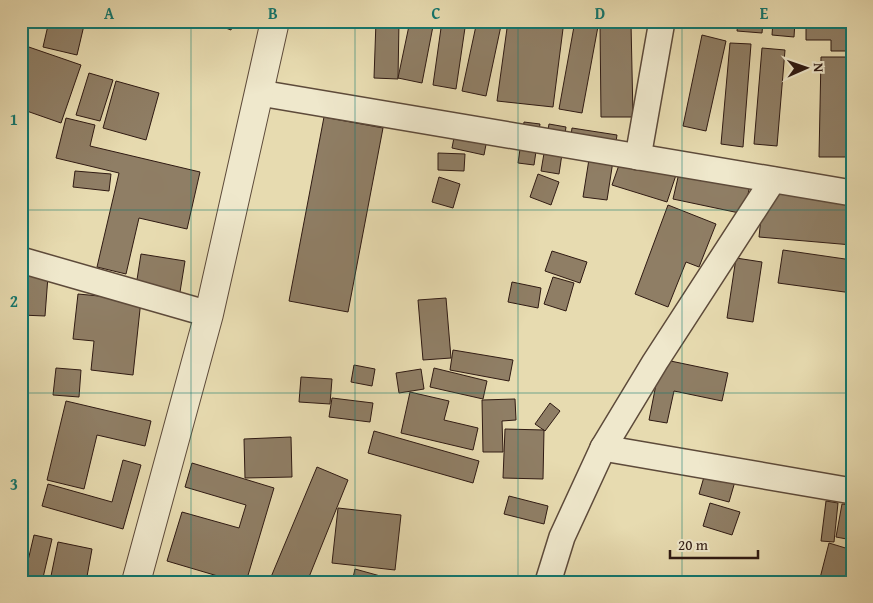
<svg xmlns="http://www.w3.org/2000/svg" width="873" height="603" font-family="'Gentium Book Plus',serif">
<rect width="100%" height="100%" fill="#e7dbb0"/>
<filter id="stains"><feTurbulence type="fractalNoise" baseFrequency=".004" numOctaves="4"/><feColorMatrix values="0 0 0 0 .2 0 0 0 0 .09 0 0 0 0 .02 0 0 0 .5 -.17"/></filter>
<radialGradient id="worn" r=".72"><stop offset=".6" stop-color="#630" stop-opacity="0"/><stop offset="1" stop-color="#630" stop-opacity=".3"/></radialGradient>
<g fill="#8f7e65" stroke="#2f1a13">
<path d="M49,21h36l-8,34 -34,-8z"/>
<path d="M207,21h27l-3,9z"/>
<path d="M376,21h23l-1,58 -24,-1z"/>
<path d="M410,21h24l-12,62 -24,-5z"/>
<path d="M442,21h24l-10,68 -23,-4z"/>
<path d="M477,21h25l-16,75 -24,-5z"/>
<path d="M508,21h56l-11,86 -56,-6z"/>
<path d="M575,21h24l-17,92 -23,-4z"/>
<path d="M738,21h25l-1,12 -25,-2z"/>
<path d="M773,21h22l-1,16 -22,-2z"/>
<path d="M806,21h46v30h-21v-11h-25z"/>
<path d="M600,23h31l2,94h-32z"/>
<path d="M702,35l24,6 -20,90 -23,-5z"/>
<path d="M730,43l21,1 -8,103 -22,-3z"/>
<path d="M23,45l58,20 -20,58 -40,-14v-59z"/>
<path d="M762,48l23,2 -8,96 -23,-2z"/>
<path d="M821,57h28l-2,100h-28z"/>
<path d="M89,73l24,7 -13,41 -24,-6z"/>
<path d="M116,81l43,12 -13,47 -43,-12z"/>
<path d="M324,117l59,11 -35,184 -59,-11z"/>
<path d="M66,118l29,7 -5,21 110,26 -13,57 -48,-11 -13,56 -29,-7 22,-94 -63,-15z"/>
<path d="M524,122l16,2 -6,41 -16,-2z"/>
<path d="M549,124l17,3 -7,47 -18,-3z"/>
<path d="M456,127l32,7 -4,21 -32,-7z"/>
<path d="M572,128l45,7 -10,65 -24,-3 7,-44 -21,-3z"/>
<path d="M626,145l54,18 -13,39 -55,-17z"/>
<path d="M438,153l27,1 -1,17 -26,-1z"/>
<path d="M682,160l70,15 -8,39 -71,-15z"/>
<path d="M75,171l36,3 -2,17 -36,-4z"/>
<path d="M538,174l21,8 -8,23 -21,-8z"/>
<path d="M439,177l21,7 -7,24 -21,-6z"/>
<path d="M764,188l88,9v48l-93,-8z"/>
<path d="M668,205l48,19 -17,43 -13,-5 -18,45 -33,-13z"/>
<path d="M783,250l69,10v33l-74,-10z"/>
<path d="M552,251l35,11 -7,21 -35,-12z"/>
<path d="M141,254l44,7 -5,31 -44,-6z"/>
<path d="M736,258l26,4 -9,60 -26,-4z"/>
<path d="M21,274l27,2 -3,40 -24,-1z"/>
<path d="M553,277l21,6 -8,28 -22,-7z"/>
<path d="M512,282l29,6 -3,20 -30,-6z"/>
<path d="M78,294l63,6 -8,75 -42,-5 3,-29 -21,-2z"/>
<path d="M446,298l5,60 -28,2 -5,-60z"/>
<path d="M453,350l60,10 -4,21 -59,-11z"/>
<path d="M661,359l67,14 -6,28 -48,-10 -7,32 -18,-3z"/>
<path d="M354,365l21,4 -3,17 -21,-4z"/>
<path d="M56,368l25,2 -2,27 -26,-2z"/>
<path d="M434,368l53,13 -4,18 -53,-12z"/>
<path d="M421,369l3,20 -25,4 -3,-20z"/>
<path d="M301,377l31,2 -2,25 -31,-2z"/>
<path d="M410,392l39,9 -5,19 34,8 -5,22 -72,-17z"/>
<path d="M332,398l41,5 -3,19 -41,-5z"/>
<path d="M515,399l1,21 -14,1 1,31h-20l-1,-52z"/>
<path d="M66,401l85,20 -6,25 -48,-11 -13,54 -37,-9z"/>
<path d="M550,403l10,8 -15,20 -10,-7z"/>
<path d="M505,429l39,1 -1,49 -40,-1z"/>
<path d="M374,431l105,30 -6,22 -105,-30z"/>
<path d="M291,437l1,40 -47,1 -1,-39z"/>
<path d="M123,460l18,5 -18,64 -81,-23 6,-22 64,18z"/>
<path d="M192,463l82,25 -28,94h-8l-71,-21 15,-49 57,16 7,-23 -61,-18z"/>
<path d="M317,467l31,13 -41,102h-25l-11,-5z"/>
<path d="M706,470l30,8 -7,24 -30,-8z"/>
<path d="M509,496l39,10 -4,18 -40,-10z"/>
<path d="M826,501l12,2 -4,39 -13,-1z"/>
<path d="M710,503l30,9 -8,23 -29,-9z"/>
<path d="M842,504l10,1v35l-16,-3z"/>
<path d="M338,508l63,7 -6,55 -63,-7z"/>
<path d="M34,535l18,4 -10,43h-19z"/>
<path d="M21,542l5,1 -5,26z"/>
<path d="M58,542l34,7 -6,33 -35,-6z"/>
<path d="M829,543l23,7v32h-33z"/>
<path d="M355,569l47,13h-50z"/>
</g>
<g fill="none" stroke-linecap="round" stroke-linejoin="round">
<defs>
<g id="minor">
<path d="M260,93l592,100"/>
<path d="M638,157l24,-136"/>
<path d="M21,260l188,54"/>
<path d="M603,448l249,43"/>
<path d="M548,582l14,-45 41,-89 52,-86 118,-182"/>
</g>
<path id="tertiary" d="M136,582l73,-268 66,-293"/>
</defs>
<use href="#minor" stroke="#5d4a3a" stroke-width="28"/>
<use href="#tertiary" stroke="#5d4a3a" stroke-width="30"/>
<use href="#minor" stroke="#efe8cc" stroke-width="25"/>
<use href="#tertiary" stroke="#efe8cc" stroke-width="28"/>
</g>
<path fill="none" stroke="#0f766e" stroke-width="1" stroke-opacity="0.55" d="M191,21v561M355,21v561M518,21v561M682,21v561M21,210h831M21,393h831"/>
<rect width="873" height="603" fill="none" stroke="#e7dbb0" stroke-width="55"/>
<g transform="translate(806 68) rotate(88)" stroke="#efe8cc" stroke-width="4" paint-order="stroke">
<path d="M0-4L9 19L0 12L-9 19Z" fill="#2f1a13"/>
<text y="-8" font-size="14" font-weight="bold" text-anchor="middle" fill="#2f1a13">N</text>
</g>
<path d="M670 550v8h88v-8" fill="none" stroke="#2f1a13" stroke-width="2.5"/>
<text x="678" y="550" font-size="15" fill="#2f1a13" stroke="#efe8cc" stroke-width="4" paint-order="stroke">20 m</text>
<rect x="28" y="28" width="818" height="548" fill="none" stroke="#0f766e" stroke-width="2"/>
<g font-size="16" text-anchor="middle" font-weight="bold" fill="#0f766e">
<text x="109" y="19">A</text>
<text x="273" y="19">B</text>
<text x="436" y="19">C</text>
<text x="600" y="19">D</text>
<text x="764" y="19">E</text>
<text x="14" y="125">1</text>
<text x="14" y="307">2</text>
<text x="14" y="490">3</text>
</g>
<rect width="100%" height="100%" filter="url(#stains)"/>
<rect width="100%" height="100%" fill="url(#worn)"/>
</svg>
